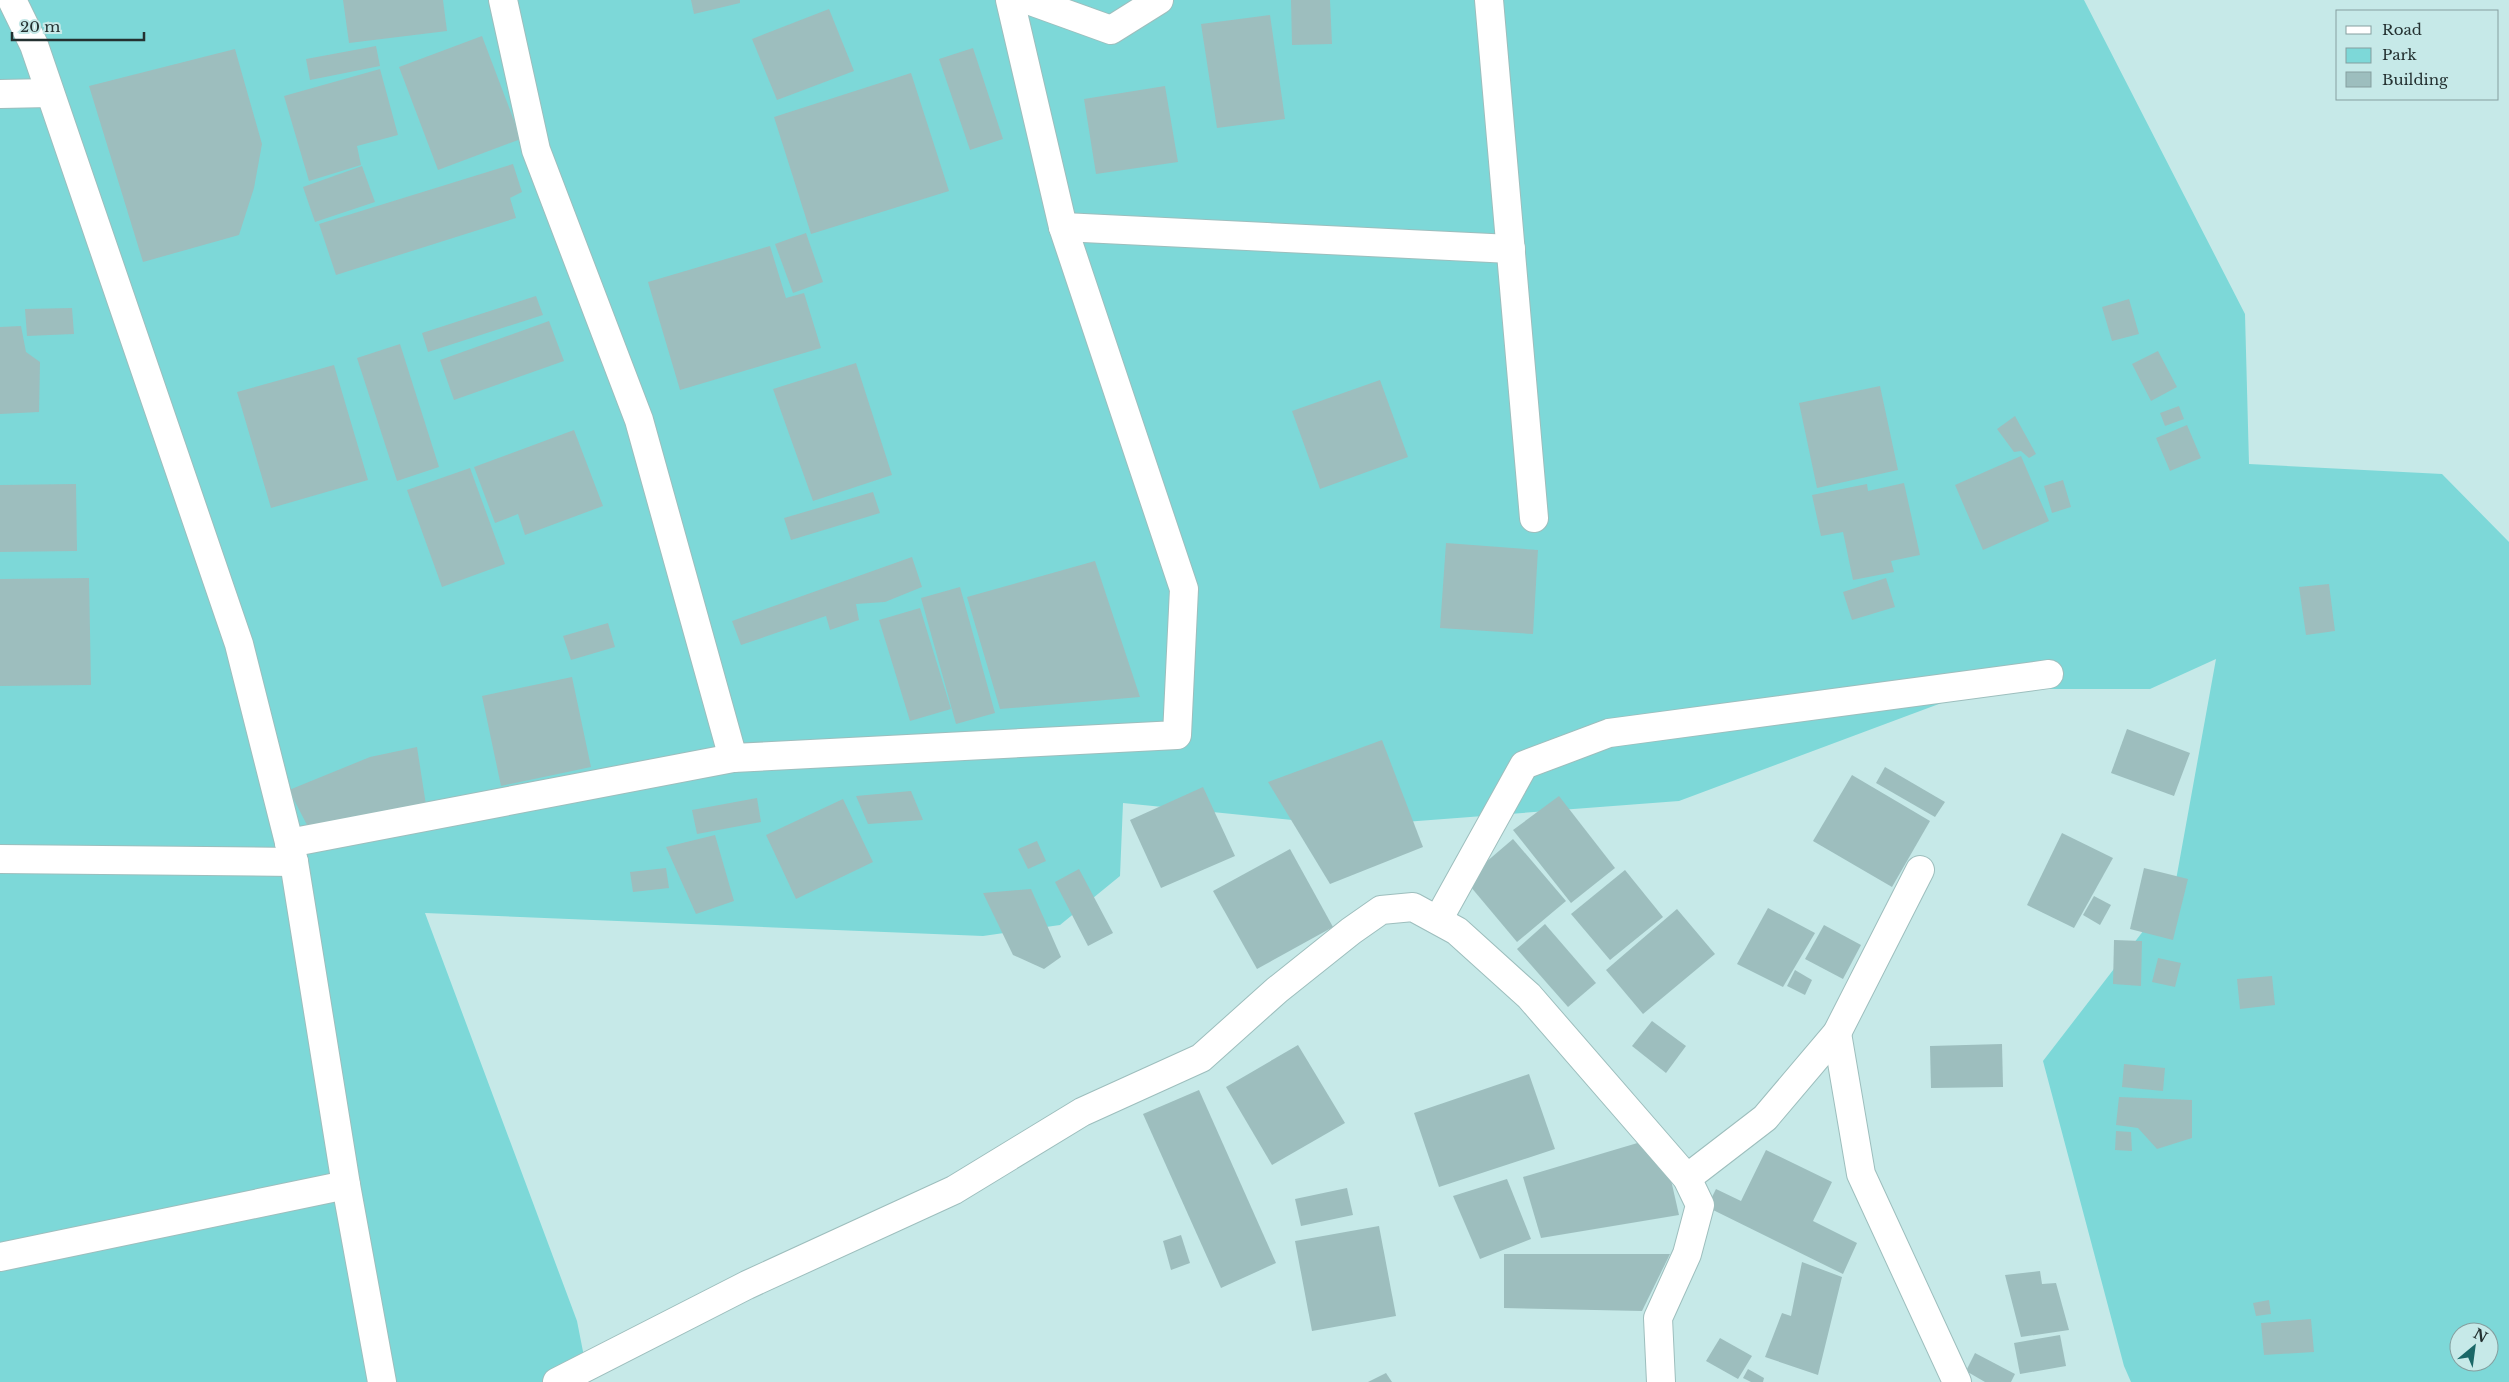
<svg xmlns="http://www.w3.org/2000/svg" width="2509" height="1382" font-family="'Libre Baskerville',serif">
<rect width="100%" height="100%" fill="#c6e9e8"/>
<path fill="#7dd8d8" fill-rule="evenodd" d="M0,0h2084l161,314 4,150 193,10 67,68v840h-378l-7,-16 -81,-305 131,-170 42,-232 -66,30h-171l-300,112 -327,25 -229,-23 -3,73 -60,49 -77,11 -558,-23 152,408 12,61h-589zM2459,1332h30v30h-30z"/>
<g fill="#9dbebe">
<path d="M343,0h100l4,31 -98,12z"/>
<path d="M691,0h49v3l-46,11z"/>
<path d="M1291,0h39l2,44 -40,1z"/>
<path d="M829,9l25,62 -77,29 -25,-61z"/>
<path d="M1270,15l15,104 -68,9 -16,-104z"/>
<path d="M482,36l39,103 -83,31 -39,-103z"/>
<path d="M376,46l4,20 -70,14 -4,-21z"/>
<path d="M973,48l30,91 -33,11 -31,-91z"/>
<path d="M235,49l27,95 -8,44 -15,47 -96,27 -54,-176z"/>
<path d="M380,69l18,66 -41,11 4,19 -52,16 -25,-85z"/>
<path d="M911,73l38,118 -138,43 -37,-117z"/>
<path d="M1165,86l13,76 -82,12 -12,-75z"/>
<path d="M513,164l9,28 -12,6 6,20 -180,57 -17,-51z"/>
<path d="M362,166l13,36 -60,20 -12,-35z"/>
<path d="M806,233l17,49 -30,11 -18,-49z"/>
<path d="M770,246l16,52 18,-5 17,55 -141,42 -32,-108z"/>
<path d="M536,296l7,19 -115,37 -6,-19z"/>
<path d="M2129,299l10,35 -27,7 -10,-34z"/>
<path d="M72,308l2,26 -47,2 -2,-27z"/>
<path d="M549,321l15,40 -110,39 -14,-40z"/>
<path d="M21,326l5,26 14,10 -1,50 -39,2v-87z"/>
<path d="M400,344l39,123 -42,14 -40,-123z"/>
<path d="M2158,351l19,36 -26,14 -19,-37z"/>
<path d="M856,363l36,112 -79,26 -40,-112z"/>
<path d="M334,365l34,115 -97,28 -34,-116z"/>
<path d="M1380,380l28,77 -88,32 -28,-78z"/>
<path d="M1880,386l18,84 -81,18 -18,-85z"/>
<path d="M2179,406l5,13 -19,7 -5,-13z"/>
<path d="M2015,416l21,38 -7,4 -8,-7 -7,1 -17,-23z"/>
<path d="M2187,425l14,33 -31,13 -14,-33z"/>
<path d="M574,430l29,76 -78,29 -7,-21 -23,9 -21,-56z"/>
<path d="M2021,456l28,65 -66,29 -28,-65z"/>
<path d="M470,468l35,96 -63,23 -35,-97z"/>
<path d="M2063,480l8,27 -19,6 -8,-27z"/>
<path d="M1904,483l16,72 -29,6 3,11 -41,8 -10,-48 -22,4 -9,-41 55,-11 1,7z"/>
<path d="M76,484l1,67 -77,1v-67z"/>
<path d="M873,492l7,21 -89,27 -7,-22z"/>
<path d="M1446,543l92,7 -5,84 -93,-6z"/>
<path d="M912,557l10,30 -37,15 -29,2 3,16 -29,10 -4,-14 -85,29 -9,-24z"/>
<path d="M1095,561l45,136 -140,12 -33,-112z"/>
<path d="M89,578l2,107 -91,1v-107z"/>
<path d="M1886,578l9,29 -43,13 -9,-28z"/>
<path d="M2329,584l6,47 -29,4 -7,-48z"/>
<path d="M960,587l35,126 -39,11 -35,-126z"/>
<path d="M920,608l31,101 -41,12 -31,-101z"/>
<path d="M608,623l7,24 -44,13 -8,-24z"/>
<path d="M572,677l19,90 -90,19 -19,-90z"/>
<path d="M2127,729l63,24 -16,43 -63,-23z"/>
<path d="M1382,740l41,107 -93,37 -62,-102z"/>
<path d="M417,747l9,58 -119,20 -18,-35 81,-33z"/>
<path d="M1885,767l60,35 -10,15 -59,-34z"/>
<path d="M1852,775l78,46 -38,66 -79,-46z"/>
<path d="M1203,787l32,69 -74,32 -31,-68z"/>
<path d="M911,791l12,29 -55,4 -12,-28z"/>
<path d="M1559,796l56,72 -44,35 -58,-73z"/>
<path d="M757,798l4,24 -64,12 -5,-24z"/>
<path d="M843,799l30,63 -77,37 -30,-64z"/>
<path d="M2062,833l51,25 -39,70 -47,-23z"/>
<path d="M715,835l19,66 -38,13 -30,-67z"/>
<path d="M1513,839l53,62 -49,41 -52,-62z"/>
<path d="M1037,841l9,20 -18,8 -10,-20z"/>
<path d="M1290,849l43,78 -76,42 -44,-78z"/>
<path d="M666,868l3,20 -36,4 -3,-20z"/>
<path d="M2144,868l44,11 -15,61 -43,-11z"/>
<path d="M1079,869l34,64 -25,13 -33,-64z"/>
<path d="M1625,870l38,47 -53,43 -39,-46z"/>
<path d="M1031,889l30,68 -17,12 -31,-14 -30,-62z"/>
<path d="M2094,896l17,9 -11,20 -17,-10z"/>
<path d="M1768,908l47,25 -32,54 -46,-23z"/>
<path d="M1677,909l38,45 -72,60 -37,-44z"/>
<path d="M1545,924l51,59 -28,24 -51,-58z"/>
<path d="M1824,925l37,20 -18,34 -38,-20z"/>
<path d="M2114,940l28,1 -1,45 -28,-2z"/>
<path d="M2158,958l23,5 -6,24 -23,-5z"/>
<path d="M1795,970l17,10 -7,15 -18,-9z"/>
<path d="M2272,976l3,29 -35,4 -3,-30z"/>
<path d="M1652,1021l34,25 -20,27 -34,-27z"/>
<path d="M2002,1044l1,43 -72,1 -1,-42z"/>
<path d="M1298,1045l47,78 -73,42 -46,-78z"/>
<path d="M2124,1064l41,4 -2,23 -41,-4z"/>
<path d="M1529,1074l26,75 -116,38 -25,-74z"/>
<path d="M1199,1090l77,173 -55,25 -78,-174z"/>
<path d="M2119,1097l73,3v38l-35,11 -19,-21 -22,-3z"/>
<path d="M2116,1131l15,1 1,19 -17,-1z"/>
<path d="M1661,1136l18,79 -138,23 -18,-61z"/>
<path d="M1766,1150l66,32 -19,39 44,22 -14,31 -136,-67 9,-18 25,12z"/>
<path d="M1507,1179l24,60 -51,20 -27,-63z"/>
<path d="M1347,1188l6,27 -52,11 -6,-27z"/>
<path d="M1379,1226l17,90 -84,15 -17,-90z"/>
<path d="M1181,1235l9,28 -19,7 -8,-29z"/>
<path d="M1504,1254h166l-28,57 -138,-3z"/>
<path d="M1802,1262l40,15 -24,98 -53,-18 17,-44 9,3z"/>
<path d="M2040,1271l2,13 14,-1 13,47 -48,7 -16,-62z"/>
<path d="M2269,1300l2,14 -15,2 -3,-13z"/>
<path d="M2311,1319l3,33 -50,3 -3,-32z"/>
<path d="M2060,1335l6,31 -46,8 -6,-31z"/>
<path d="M1720,1338l32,18 -14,23 -32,-18z"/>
<path d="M1975,1353l40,21 -4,8h-26l-19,-11z"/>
<path d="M1748,1369l16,9 -1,4h-12l-8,-4z"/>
<path d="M1386,1373l6,9h-24z"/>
</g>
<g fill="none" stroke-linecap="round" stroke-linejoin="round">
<defs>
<g id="street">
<path d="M12,0l22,45 205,599 55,218 52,323 36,197"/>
<path d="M503,0l33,150 103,270 94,338"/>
<path d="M1028,0l83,30 48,-30"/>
<path d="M1489,0l45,518"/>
<path d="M0,94l50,-1"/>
<path d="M1063,227l448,22"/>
<path d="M289,843l444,-85 444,-23 7,-146 -121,-362 -53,-227"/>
<path d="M0,859l294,3"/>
<path d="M1438,920l86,-155 85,-32 440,-59"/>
<path d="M1837,1033l24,141 96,208"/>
<path d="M1687,1178l78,-60 72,-85 83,-163"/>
<path d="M0,1257l346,-72"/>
<path d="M557,1382l190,-97 207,-95 128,-78 119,-54 76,-68 74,-59 30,-21 32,-3 44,24 72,65 158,182 13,27 -13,49 -29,64 3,64"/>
</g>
</defs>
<use href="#street" stroke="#9dbebd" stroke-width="30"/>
<use href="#street" stroke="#fff" stroke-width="28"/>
</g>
<rect x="2336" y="10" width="162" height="90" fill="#c6e9e8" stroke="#859f9f"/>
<rect x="2346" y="26" width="25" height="8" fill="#ffffff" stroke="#859f9f"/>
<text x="2382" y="35" font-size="15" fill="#243131">Road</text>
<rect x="2346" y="48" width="25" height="15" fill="#7dd8d8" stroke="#859f9f"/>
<text x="2382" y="60" font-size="15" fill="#243131">Park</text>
<rect x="2346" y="72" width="25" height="15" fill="#9dbebe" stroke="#859f9f"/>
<text x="2382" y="85" font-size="15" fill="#243131">Building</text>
<g transform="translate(2474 1347) rotate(29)"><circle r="24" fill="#c6e9e8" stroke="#859f9f"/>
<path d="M0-4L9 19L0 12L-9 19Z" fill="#196767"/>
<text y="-8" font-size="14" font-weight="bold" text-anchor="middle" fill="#243131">N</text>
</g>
<path d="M12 32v8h132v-8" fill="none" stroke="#243131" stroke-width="2.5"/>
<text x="20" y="32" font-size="15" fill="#243131" stroke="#c6e9e8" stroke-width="4" paint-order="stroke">20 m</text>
</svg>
